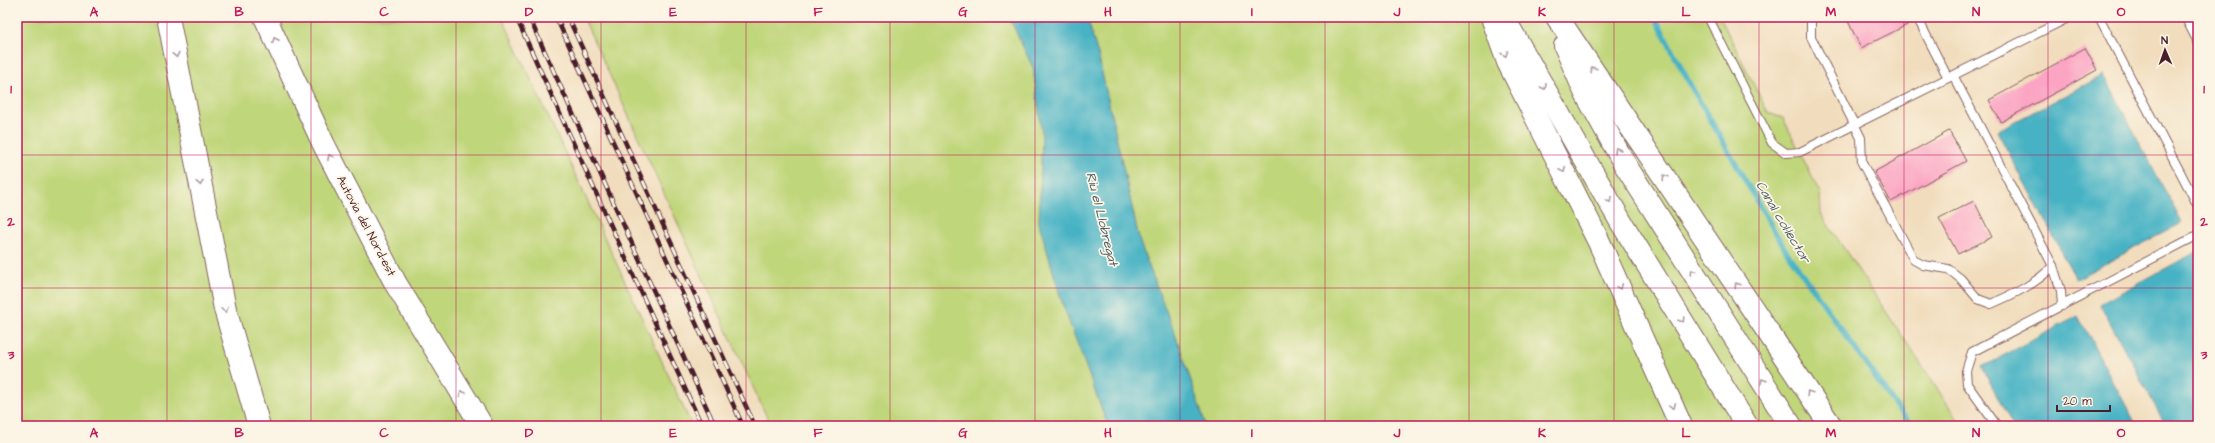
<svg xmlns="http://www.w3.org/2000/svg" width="2215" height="443" font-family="'Architects Daughter',sans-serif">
<rect width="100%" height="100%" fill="#fcf5e5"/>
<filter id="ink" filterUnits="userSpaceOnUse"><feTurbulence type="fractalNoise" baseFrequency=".025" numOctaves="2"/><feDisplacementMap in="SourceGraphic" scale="8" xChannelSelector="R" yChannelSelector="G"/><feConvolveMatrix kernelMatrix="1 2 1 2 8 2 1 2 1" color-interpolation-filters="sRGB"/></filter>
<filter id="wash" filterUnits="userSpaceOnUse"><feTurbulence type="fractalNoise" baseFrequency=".012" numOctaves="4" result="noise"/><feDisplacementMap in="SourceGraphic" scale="16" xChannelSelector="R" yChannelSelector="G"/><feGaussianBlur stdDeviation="0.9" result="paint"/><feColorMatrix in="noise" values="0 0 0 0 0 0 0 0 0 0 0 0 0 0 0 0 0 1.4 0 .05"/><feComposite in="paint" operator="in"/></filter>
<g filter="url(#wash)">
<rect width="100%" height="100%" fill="#f1ddbd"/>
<g fill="#c0d67a" stroke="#857a52">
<path d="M17,17h485l190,409h-675z"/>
<path d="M583,17h426l24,50 9,67 -3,89 24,82 45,121h-337z"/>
<path d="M1087,17h633l48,96 15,5 37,75 1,21 141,212h-756l-28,-84 -38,-99 -42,-188z"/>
</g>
<g fill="#46b2c4" stroke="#486878">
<path d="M1009,17h78l11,38 42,188 38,99 28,84h-98l-45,-121 -24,-82 3,-89 -9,-66z"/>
<path d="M2104,75l78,148 -106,56 -79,-148z"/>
<path d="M2196,252l2,174h-32l-66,-122z"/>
<path d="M2078,316l59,110h-124l-31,-59z"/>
</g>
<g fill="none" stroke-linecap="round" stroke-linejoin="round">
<path stroke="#46b2c4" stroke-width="5.5" d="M1655,17l37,71 94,163 124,175"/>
</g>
<g id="blocks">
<g fill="#fba4c3">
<path d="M1846,17h66l1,5 -52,26z"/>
<path d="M2085,48l12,22 -96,52 -12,-22z"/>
<path d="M1949,131l17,30 -75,41 -17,-30z"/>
<path d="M1974,201l18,36 -34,17 -19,-36z"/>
</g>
</g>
</g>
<g filter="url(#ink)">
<use href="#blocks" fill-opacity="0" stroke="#84625e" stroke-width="1"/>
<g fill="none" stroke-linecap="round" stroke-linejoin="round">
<defs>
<g id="service">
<path d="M1708,17l64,126 14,10 14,-1 270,-135"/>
<path d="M1917,17l31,61"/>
<path d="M2099,17l99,189"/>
<path d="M2185,17l13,25"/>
<path d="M1811,21v16l50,101 1,25 52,97 9,5 25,4 13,10 17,20 13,5c23,-10 45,-20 62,-38"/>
<path d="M1953,75l100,191 8,25 1,15"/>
<path d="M1997,426l-30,-42 -1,-13 6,-19 226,-117"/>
</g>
<g id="motorway">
<path d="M168,17l57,292 34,117"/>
<path d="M265,17l59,128 72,139 86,142"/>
<path d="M1503,17l118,205 126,204"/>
<path d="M1557,17l274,409"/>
<path d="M1493,20l15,42 91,180 82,184"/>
<path d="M1565,46l21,48 38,69 167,263"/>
</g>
</defs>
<use href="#service" stroke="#84625e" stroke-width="10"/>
<use href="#motorway" stroke="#84625e" stroke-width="24"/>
<use href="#service" stroke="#fff" stroke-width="8"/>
<use href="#motorway" stroke="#fff" stroke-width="22"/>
<defs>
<g id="rail">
<path d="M516,17l186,409"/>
<path d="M529,17l186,409"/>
<path d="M556,17l187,409"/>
<path d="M568,17l187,409"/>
</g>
</defs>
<use href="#rail" stroke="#4a1f2b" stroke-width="4.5"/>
<use href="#rail" stroke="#fcf5e5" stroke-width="3" stroke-dasharray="9" stroke-linecap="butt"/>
</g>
<defs><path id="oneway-chevron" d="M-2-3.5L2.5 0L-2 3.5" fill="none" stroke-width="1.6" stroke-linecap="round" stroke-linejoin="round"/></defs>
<g stroke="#ae9aa0">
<use href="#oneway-chevron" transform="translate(275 40) rotate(-115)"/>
<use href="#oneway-chevron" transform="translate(1505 54) rotate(71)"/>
<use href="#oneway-chevron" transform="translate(176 55) rotate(79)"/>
<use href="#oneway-chevron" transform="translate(1593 69) rotate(-124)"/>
<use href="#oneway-chevron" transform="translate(1544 87) rotate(60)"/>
<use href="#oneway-chevron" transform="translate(1617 150) rotate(-119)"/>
<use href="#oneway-chevron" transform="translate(330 157) rotate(-118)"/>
<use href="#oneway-chevron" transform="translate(1563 170) rotate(63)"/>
<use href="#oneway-chevron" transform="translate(1665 177) rotate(-124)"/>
<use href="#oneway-chevron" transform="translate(200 183) rotate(79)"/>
<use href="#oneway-chevron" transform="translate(1609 200) rotate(60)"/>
<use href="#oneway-chevron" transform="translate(1693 272) rotate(-122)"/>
<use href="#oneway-chevron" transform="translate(1737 285) rotate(-124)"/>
<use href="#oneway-chevron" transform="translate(1620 287) rotate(65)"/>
<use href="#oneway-chevron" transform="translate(225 310) rotate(77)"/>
<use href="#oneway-chevron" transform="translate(1682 320) rotate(58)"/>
<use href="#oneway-chevron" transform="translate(1763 381) rotate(-122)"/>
<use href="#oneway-chevron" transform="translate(462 393) rotate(-121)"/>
<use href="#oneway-chevron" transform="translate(1809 393) rotate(-124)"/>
<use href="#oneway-chevron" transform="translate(1673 406) rotate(67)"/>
</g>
</g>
<path fill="none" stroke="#c2185b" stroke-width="1" stroke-opacity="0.55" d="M167,17v409M311,17v409M456,17v409M601,17v409M746,17v409M890,17v409M1035,17v409M1180,17v409M1325,17v409M1469,17v409M1614,17v409M1759,17v409M1904,17v409M2048,17v409M17,155h2181M17,288h2181"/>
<g text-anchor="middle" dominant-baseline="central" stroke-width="3.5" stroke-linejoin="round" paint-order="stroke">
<g font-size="12" fill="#4a1f2b" stroke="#fcf5e5">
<text transform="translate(366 226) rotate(62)">Autovia del Nord-est</text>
</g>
<g font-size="13" font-style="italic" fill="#485a68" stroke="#fcf5e5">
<text transform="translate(1102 219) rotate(76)">Riu el Llobregat</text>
<text transform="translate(1783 222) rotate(59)">Canal col·lector</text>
</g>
</g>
<rect width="2215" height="443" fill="none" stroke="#fcf5e5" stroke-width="44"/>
<g transform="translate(2165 50) rotate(358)" stroke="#fcf5e5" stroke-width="3" paint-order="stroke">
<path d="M0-3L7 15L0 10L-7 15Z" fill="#4a1f2b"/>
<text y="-6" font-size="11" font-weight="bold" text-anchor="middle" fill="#4a1f2b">N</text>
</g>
<path d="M2057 405v6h53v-6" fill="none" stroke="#4a1f2b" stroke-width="2"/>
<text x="2063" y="405" font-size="12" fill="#4a1f2b" stroke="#fcf5e5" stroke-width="3" paint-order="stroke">20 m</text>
<rect x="22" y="22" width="2171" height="399" fill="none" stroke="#c2185b" stroke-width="1.5"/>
<g font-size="13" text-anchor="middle" font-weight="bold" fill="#c2185b">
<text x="94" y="16">A</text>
<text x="239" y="16">B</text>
<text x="384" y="16">C</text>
<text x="529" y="16">D</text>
<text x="673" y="16">E</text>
<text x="818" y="16">F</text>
<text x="963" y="16">G</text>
<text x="1108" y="16">H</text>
<text x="1252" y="16">I</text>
<text x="1397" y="16">J</text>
<text x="1542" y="16">K</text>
<text x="1686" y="16">L</text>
<text x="1831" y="16">M</text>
<text x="1976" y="16">N</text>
<text x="2121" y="16">O</text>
<text x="11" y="93">1</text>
<text x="2204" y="93">1</text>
<text x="11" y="226">2</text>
<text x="2204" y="226">2</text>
<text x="11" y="359">3</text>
<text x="2204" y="359">3</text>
<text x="94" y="437">A</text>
<text x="239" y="437">B</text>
<text x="384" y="437">C</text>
<text x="529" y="437">D</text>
<text x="673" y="437">E</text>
<text x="818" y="437">F</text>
<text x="963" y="437">G</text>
<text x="1108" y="437">H</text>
<text x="1252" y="437">I</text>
<text x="1397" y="437">J</text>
<text x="1542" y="437">K</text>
<text x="1686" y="437">L</text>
<text x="1831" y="437">M</text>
<text x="1976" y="437">N</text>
<text x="2121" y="437">O</text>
</g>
</svg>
